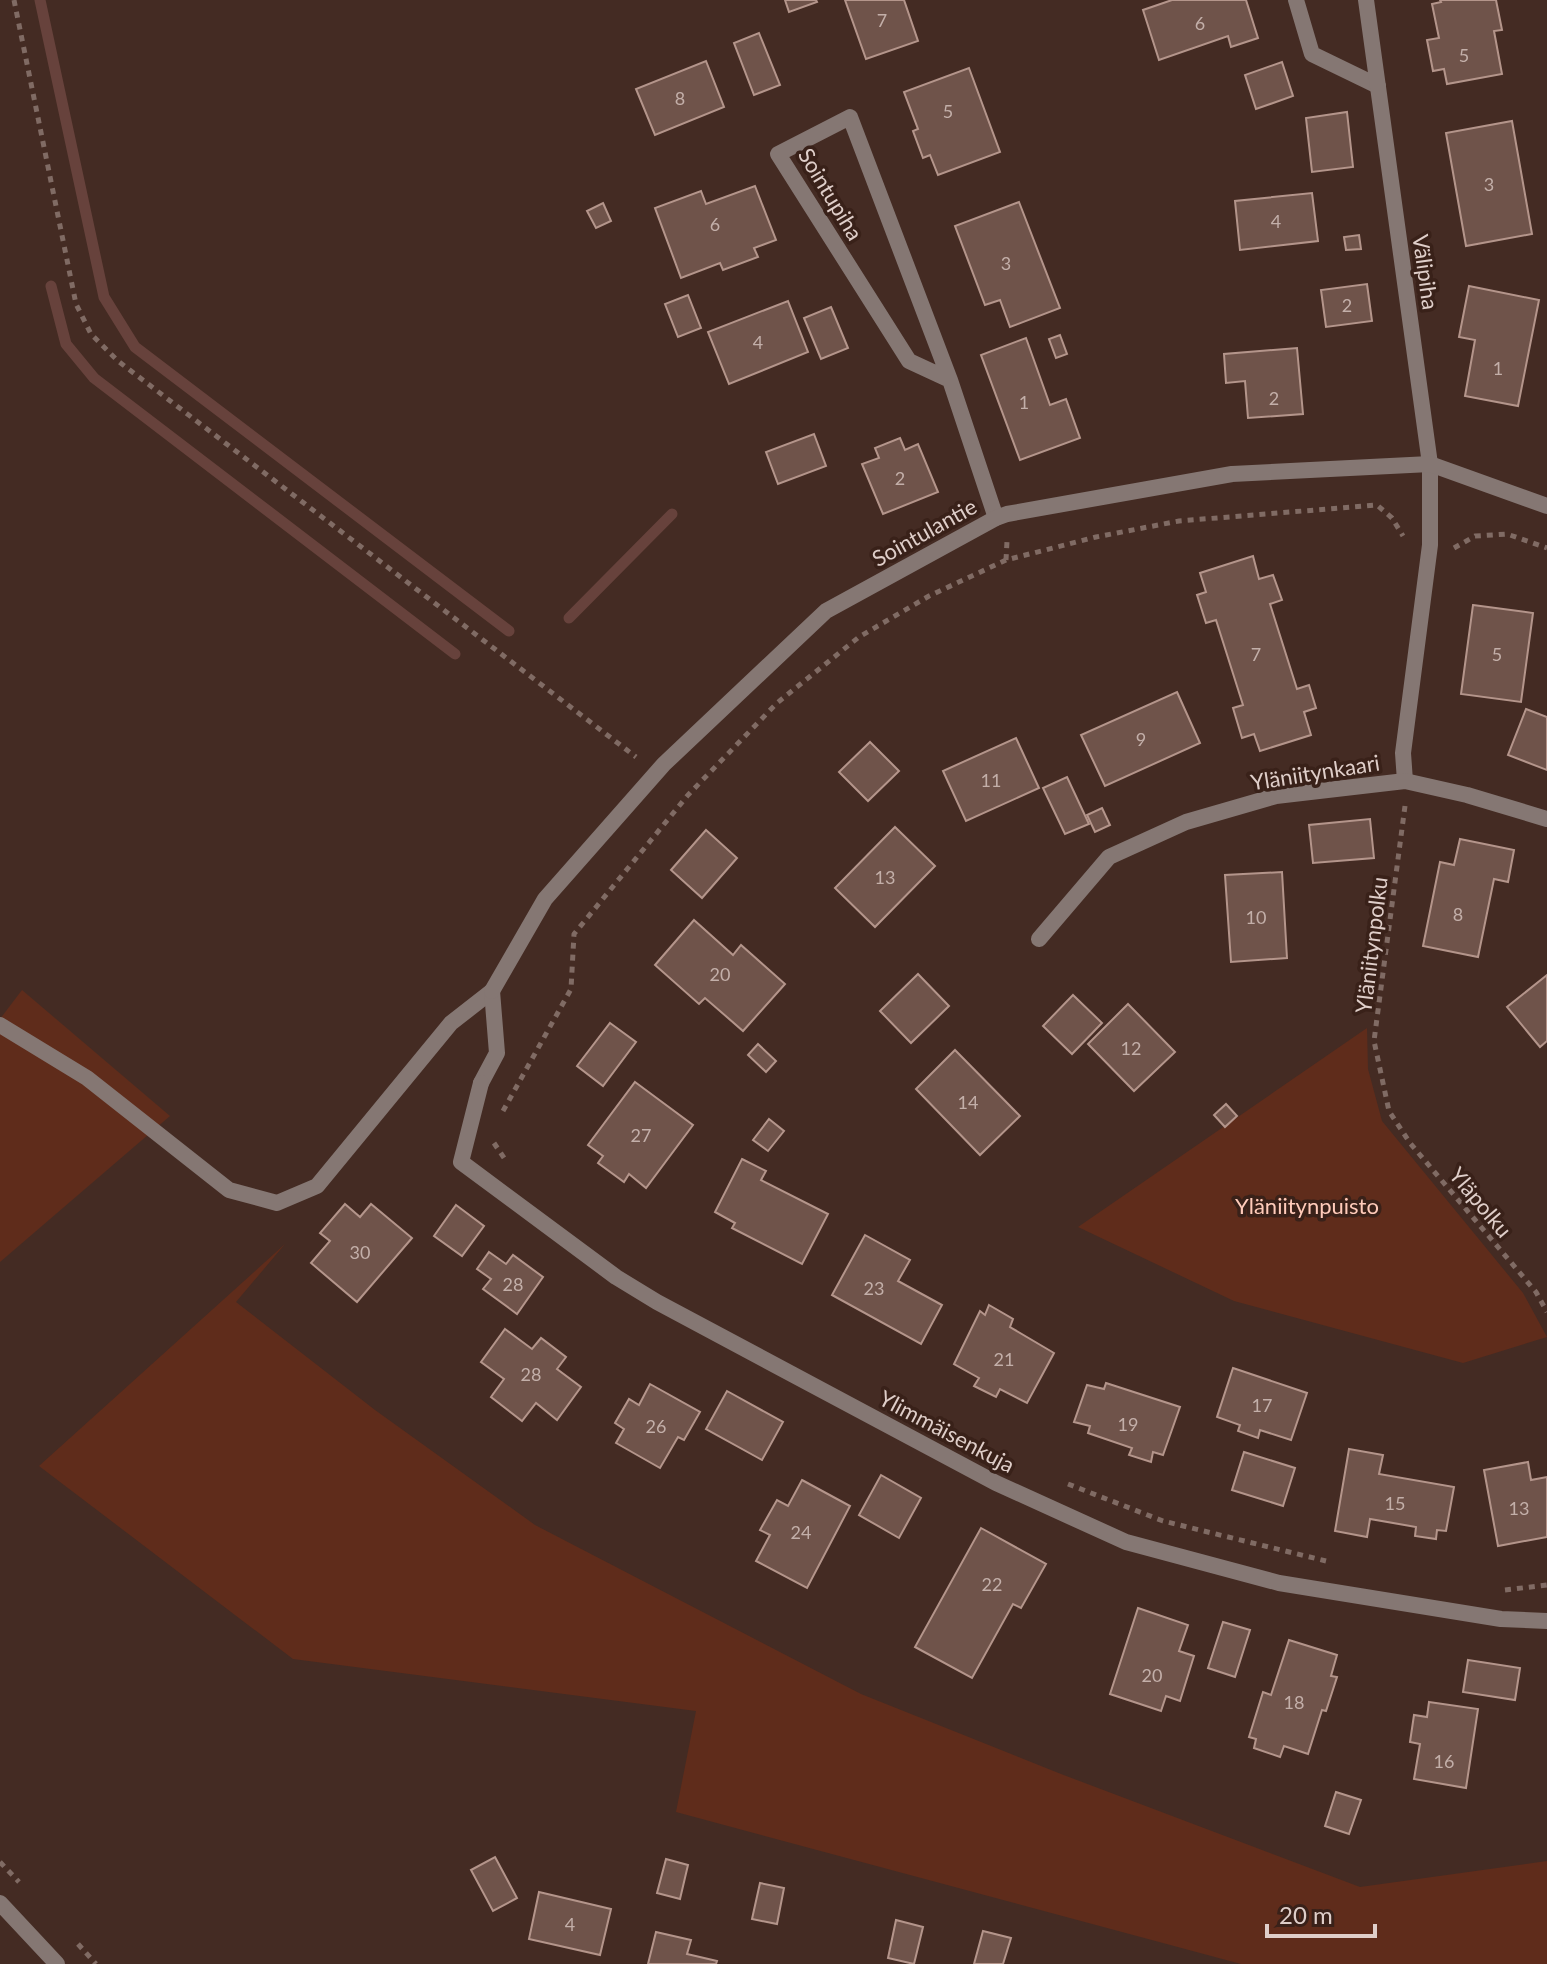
<svg xmlns="http://www.w3.org/2000/svg" width="1547" height="1964" font-family="Lato,sans-serif">
<rect width="100%" height="100%" fill="#442b23"/>
<g fill="#5f2c1b">
<path d="M22,990l148,126 -170,146v-243z"/>
<path d="M1367,1028l1,41 14,52 141,172 24,44 -84,26 -229,-62 -156,-74z"/>
<path d="M285,1244l-49,58 139,108 160,115 326,169 200,80 299,113 187,-26v103h-306l-565,-152 20,-101 -403,-52 -254,-193z"/>
</g>
<g fill="none" stroke-linecap="round" stroke-linejoin="round">
<g stroke="#67423c" stroke-width="11">
<path d="M40,0l64,297 31,50 374,284"/>
<path d="M51,286l15,58 28,34 361,276"/>
<path d="M569,618l103,-104"/>
</g>
</g>
<g fill="#6f534a" stroke="#b4958b" stroke-width="2">
<path d="M785,0h31l1,2 -28,10z"/>
<path d="M845,0h59l14,41 -52,18z"/>
<path d="M1172,0h74l12,38 -27,9 -3,-11 -69,24 -16,-50z"/>
<path d="M1440,0h56l6,30 -8,1 8,43 -55,10 -3,-15 -11,2 -6,-31 12,-2 -7,-34 9,-2z"/>
<path d="M759,33l21,52 -26,10 -20,-52z"/>
<path d="M706,61l18,46 -69,28 -19,-46z"/>
<path d="M1282,62l11,34 -37,13 -11,-34z"/>
<path d="M969,68l31,84 -62,23 -8,-20 -7,3 -10,-27 5,-2 -14,-37z"/>
<path d="M1347,112l6,55 -41,5 -6,-54z"/>
<path d="M1512,121l20,113 -66,12 -20,-113z"/>
<path d="M755,186l21,54 -22,8 4,9 -35,13 -3,-7 -39,15 -26,-70 46,-17 5,13z"/>
<path d="M1312,193l6,48 -78,9 -5,-49z"/>
<path d="M1019,202l41,106 -50,19 -10,-27 -15,5 -30,-79z"/>
<path d="M603,203l8,18 -15,7 -9,-17z"/>
<path d="M1359,235l2,14 -15,1 -2,-13z"/>
<path d="M1367,284l5,37 -46,6 -5,-37z"/>
<path d="M1469,286l70,14 -21,106 -53,-10 10,-56 -16,-3z"/>
<path d="M688,295l13,33 -23,9 -13,-33z"/>
<path d="M788,301l20,51 -79,32 -21,-52z"/>
<path d="M831,307l17,41 -27,11 -17,-41z"/>
<path d="M1060,335l7,19 -11,4 -7,-19z"/>
<path d="M1026,338l24,67 16,-6 14,39 -60,22 -39,-105z"/>
<path d="M1297,348l6,66 -55,4 -3,-37 -19,2 -2,-29z"/>
<path d="M814,434l12,32 -48,18 -12,-32z"/>
<path d="M900,438l5,12 13,-6 20,48 -55,22 -21,-50 17,-6 -4,-10z"/>
<path d="M1253,556l6,23 14,-4 9,25 -12,4 27,85 12,-4 7,23 -12,4 7,23 -51,16 -6,-17 -12,4 -9,-30 10,-3 -27,-85 -10,3 -9,-28 9,-3 -6,-19z"/>
<path d="M1473,605l60,8 -12,89 -60,-8z"/>
<path d="M1177,692l23,51 -95,43 -24,-51z"/>
<path d="M1526,709l21,8v53l-39,-15z"/>
<path d="M1016,738l23,50 -73,33 -23,-50z"/>
<path d="M870,742l29,29 -31,30 -29,-29z"/>
<path d="M1067,777l22,47 -24,10 -22,-46z"/>
<path d="M1102,808l8,17 -15,7 -8,-17z"/>
<path d="M1370,819l4,39 -61,5 -4,-38z"/>
<path d="M895,827l40,39 -60,61 -40,-39z"/>
<path d="M706,830l31,28 -35,40 -31,-28z"/>
<path d="M1460,839l54,11 -6,32 -14,-3 -16,78 -55,-11 17,-84 14,3z"/>
<path d="M1282,872l5,86 -56,4 -6,-87z"/>
<path d="M694,920l39,35 8,-10 44,39 -42,47 -38,-33 -6,6 -44,-39z"/>
<path d="M918,974l31,32 -38,37 -31,-32z"/>
<path d="M1547,975v66l-7,6 -33,-40z"/>
<path d="M1073,995l29,28 -30,31 -29,-28z"/>
<path d="M1128,1004l47,48 -41,39 -46,-47z"/>
<path d="M610,1023l26,19 -33,44 -26,-20z"/>
<path d="M758,1044l18,17 -10,11 -18,-17z"/>
<path d="M955,1050l65,66 -40,39 -64,-66z"/>
<path d="M635,1082l58,43 -47,63 -17,-14 -5,8 -26,-19 5,-7 -15,-11z"/>
<path d="M1226,1104l11,12 -12,11 -11,-12z"/>
<path d="M769,1119l15,12 -16,20 -15,-11z"/>
<path d="M742,1159l24,12 -5,9 67,34 -26,50 -70,-36 3,-5 -20,-11z"/>
<path d="M345,1204l15,13 11,-13 41,34 -55,64 -46,-39 19,-22 -10,-8z"/>
<path d="M456,1205l28,21 -22,30 -28,-20z"/>
<path d="M865,1235l45,25 -12,21 44,24 -21,39 -89,-49z"/>
<path d="M489,1252l17,12 7,-9 30,22 -26,37 -34,-25 8,-10 -14,-10z"/>
<path d="M989,1305l24,14 -3,8 44,26 -27,50 -27,-14 -4,8 -22,-11 5,-8 -25,-14 26,-53 5,4z"/>
<path d="M505,1329l27,20 9,-11 25,19 -9,12 24,18 -24,33 -21,-17 -14,18 -31,-24 13,-18 -23,-17z"/>
<path d="M1233,1368l74,25 -16,47 -31,-10 -2,8 -20,-7 2,-6 -23,-8z"/>
<path d="M1106,1383l74,24 -17,48 -10,-3 -2,10 -22,-7 3,-7 -44,-15 2,-7 -16,-4 13,-37 17,4z"/>
<path d="M650,1384l50,28 -16,28 -6,-3 -18,31 -44,-25 8,-14 -9,-6 14,-24 10,6z"/>
<path d="M727,1391l56,31 -21,38 -56,-31z"/>
<path d="M1349,1449l34,6 -4,19 75,13 -8,44 -9,-1 -1,9 -21,-3 1,-9 -46,-8 -3,18 -32,-6z"/>
<path d="M1244,1452l51,16 -12,38 -51,-16z"/>
<path d="M1528,1462l3,18 16,-3v60l-49,9 -14,-76z"/>
<path d="M881,1475l40,23 -22,40 -40,-23z"/>
<path d="M802,1480l48,26 -43,82 -51,-27 14,-26 -10,-5 17,-30 11,6z"/>
<path d="M981,1528l65,36 -25,44 -8,-4 -41,74 -57,-31z"/>
<path d="M1138,1608l50,17 -9,26 15,5 -14,45 -14,-5 -5,15 -51,-17z"/>
<path d="M1223,1622l27,8 -15,47 -27,-9z"/>
<path d="M1289,1640l48,15 -6,21 6,1 -11,34 -4,-1 -14,44 -24,-8 -4,11 -26,-9 2,-9 -7,-2 14,-45 8,3z"/>
<path d="M1468,1660l52,8 -5,32 -52,-8z"/>
<path d="M1429,1702l49,7 -12,79 -52,-9 6,-35 -10,-2 4,-27 13,2z"/>
<path d="M1336,1792l25,8 -12,34 -24,-8z"/>
<path d="M495,1857l22,41 -24,13 -22,-41z"/>
<path d="M666,1859l22,6 -8,34 -23,-6z"/>
<path d="M760,1883l24,5 -7,36 -25,-5z"/>
<path d="M539,1892l72,17 -11,46 -71,-16z"/>
<path d="M896,1920l27,7 -9,37 -26,-6z"/>
<path d="M983,1931l28,7 -8,26h-29z"/>
<path d="M656,1932l35,8 -4,14 30,7 -1,3h-68z"/>
</g>
<g fill="none" stroke-linecap="round" stroke-linejoin="round">
<g stroke="#806b64" stroke-width="5" stroke-dasharray="6 6" stroke-linecap="butt">
<path d="M14,0l62,304 15,30 27,27 518,396"/>
<path d="M1454,548l21,-12 32,-2 40,14"/>
<path d="M1006,560l1,-19"/>
<path d="M1405,806l-31,235 15,70 21,32 126,149 11,20"/>
<path d="M503,1111l68,-122 3,-55 114,-139 89,-92 82,-66 70,-41 77,-36 90,-23 83,-16 198,-16 15,13 11,18"/>
<path d="M494,1143l12,18"/>
<path d="M1068,1484l95,37 163,40"/>
<path d="M1505,1590l42,-5"/>
<path d="M0,1862l19,20"/>
<path d="M78,1944l18,20"/>
</g>
<g stroke="#857773" stroke-width="16">
<path d="M0,1025l87,53 142,112 48,13 40,-17 134,-163 41,-32"/>
<path d="M481,1083l16,-30 -5,-62"/>
</g>
<g stroke="#857773" stroke-width="16">
<path d="M1296,0l16,54 66,32"/>
<path d="M1366,0l64,464v81l-27,208 2,28"/>
<path d="M950,380l-41,-19 -131,-207 72,-37 100,263 46,138"/>
<path d="M1039,939l70,-82 77,-35 90,-26 129,-15 62,14 80,24"/>
<path d="M492,991l53,-92 119,-135 162,-153 170,-93 11,-4 225,-40 198,-10 117,42"/>
<path d="M481,1083l-20,79 155,115 41,25 339,181 130,59 153,41 222,36 46,2"/>
<path d="M0,1903l57,61"/>
</g>
</g>
<g text-anchor="middle" dominant-baseline="central" stroke-width="7" stroke-linejoin="round" paint-order="stroke">
<g font-size="18" fill="#c3afa9">
<text x="882" y="20">7</text>
<text x="1200" y="23">6</text>
<text x="1464" y="55">5</text>
<text x="680" y="98">8</text>
<text x="948" y="111">5</text>
<text x="1489" y="184">3</text>
<text x="1276" y="221">4</text>
<text x="715" y="224">6</text>
<text x="1006" y="263">3</text>
<text x="1347" y="305">2</text>
<text x="758" y="342">4</text>
<text x="1498" y="368">1</text>
<text x="1274" y="398">2</text>
<text x="1024" y="402">1</text>
<text x="900" y="478">2</text>
<text x="1256" y="654">7</text>
<text x="1497" y="654">5</text>
<text x="1141" y="739">9</text>
<text x="991" y="780">11</text>
<text x="885" y="877">13</text>
<text x="1458" y="914">8</text>
<text x="1256" y="917">10</text>
<text x="720" y="974">20</text>
<text x="1131" y="1048">12</text>
<text x="968" y="1102">14</text>
<text x="641" y="1135">27</text>
<text x="360" y="1252">30</text>
<text x="513" y="1284">28</text>
<text x="874" y="1288">23</text>
<text x="1004" y="1359">21</text>
<text x="531" y="1374">28</text>
<text x="1262" y="1405">17</text>
<text x="1128" y="1424">19</text>
<text x="656" y="1426">26</text>
<text x="1395" y="1503">15</text>
<text x="1519" y="1508">13</text>
<text x="801" y="1532">24</text>
<text x="992" y="1584">22</text>
<text x="1152" y="1675">20</text>
<text x="1294" y="1702">18</text>
<text x="1444" y="1761">16</text>
<text x="570" y="1924">4</text>
</g>
<g font-size="22" fill="#dfcec9" stroke="#392119">
<text transform="translate(831 194) rotate(59)">Sointupiha</text>
<text transform="translate(1426 272) rotate(82)">Välipiha</text>
<text transform="translate(924 532) rotate(-29)">Sointulantie</text>
<text transform="translate(1315 772) rotate(-9)">Yläniitynkaari</text>
<text transform="translate(1371 945) rotate(-83)">Yläniitynpolku</text>
<text transform="translate(1481 1202) rotate(50)">Yläpolku</text>
<text transform="translate(947 1431) rotate(28)">Ylimmäisenkuja</text>
</g>
<g font-size="22" fill="#ffcbba" stroke="#392119">
<text x="1307" y="1205">Yläniitynpuisto</text>
</g>
</g>
<path d="M1267 1924v12h108v-12" fill="none" stroke="#dfcec9" stroke-width="4"/>
<text x="1279" y="1924" font-size="24" fill="#dfcec9" stroke="#392119" stroke-width="6" paint-order="stroke">20 m</text>
</svg>
